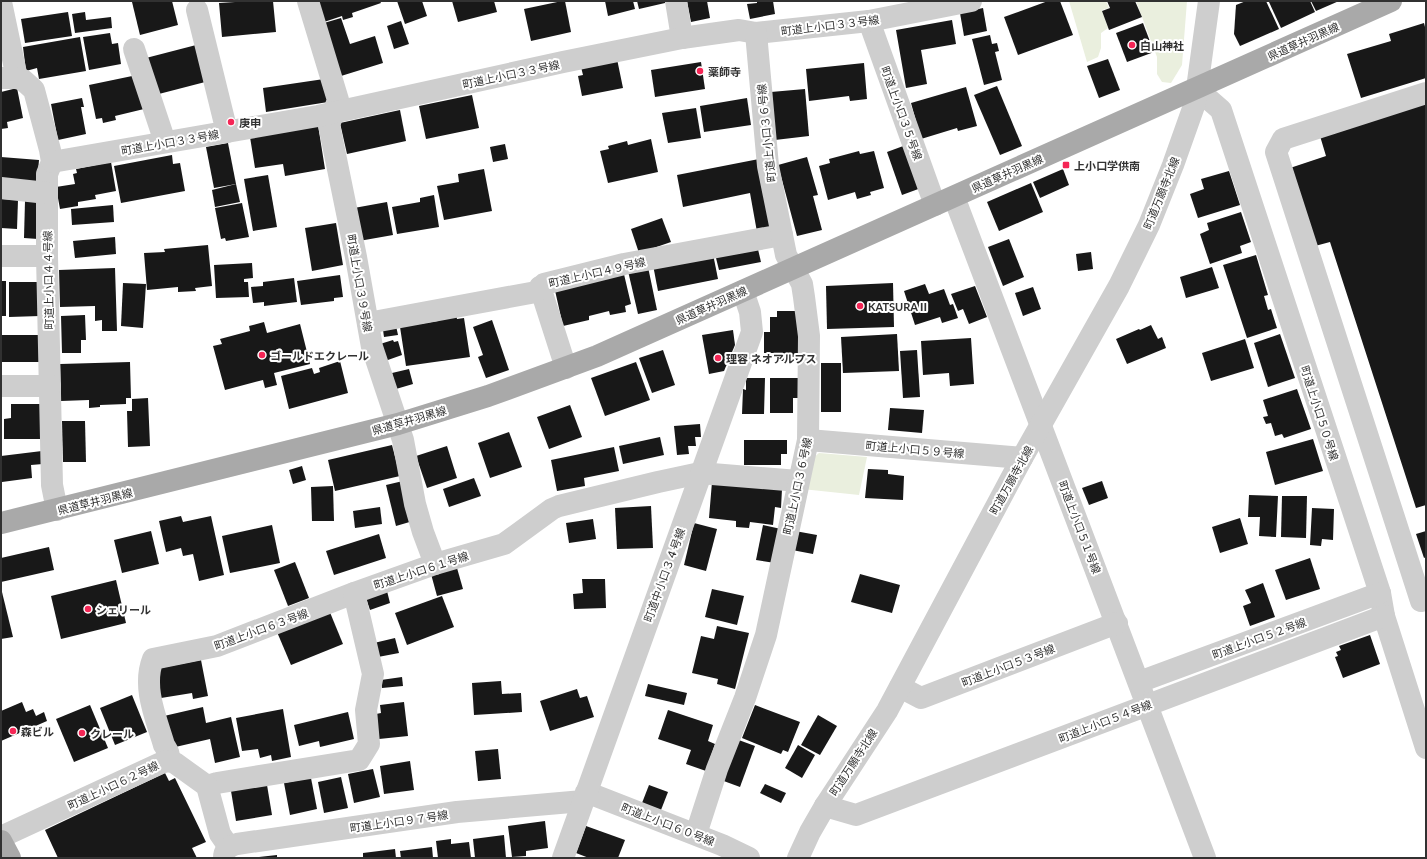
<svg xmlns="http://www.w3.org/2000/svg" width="1427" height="859" font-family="Lato,'Noto Sans JP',sans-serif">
<rect width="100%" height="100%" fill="#fff"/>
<g fill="#eaefde">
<path d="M1069,1h37l3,7 -7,2 6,18 -7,5v15l-3,9 -11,5z"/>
<path d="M1136,1h51l-5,64 -11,18 -9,-1 -5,-8v-17z"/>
<path d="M819,453l48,4 -8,38 -57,-6 10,-30z"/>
</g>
<g fill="#181818">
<path d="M137,1h35l6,24 -38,10 -8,-33z"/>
<path d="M235,1h38l3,31 -54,5 -3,-34 16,-1z"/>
<path d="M317,1h63l1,2 -29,10 1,4 -10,3 -1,-4 -18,6z"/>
<path d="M397,1h25l5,15 -22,8z"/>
<path d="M452,1h42l3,11 -39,10z"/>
<path d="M562,1h3l6,31 -40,9 -7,-32z"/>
<path d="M605,1h28l2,8 -27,7z"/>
<path d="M637,1h28v2l-26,6z"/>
<path d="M687,1h20l3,17 -19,4z"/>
<path d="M757,1h16l2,13 -25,5 -3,-15 10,-1z"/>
<path d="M1048,1h12l13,34 -55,20 -14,-38z"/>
<path d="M1107,1h28l7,16 -33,13 -7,-19 8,-3z"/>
<path d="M1246,1h20l13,28 -39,17 -6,-12 2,-29z"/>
<path d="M1270,1h40l5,11 -34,16 -12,-26z"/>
<path d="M1311,1h28l-23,10z"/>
<path d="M983,8l4,23 -23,5 -4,-23z"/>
<path d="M68,12l4,24 -47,7 -4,-24z"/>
<path d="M85,12l1,8 25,-3 1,11 -37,5 -3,-19z"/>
<path d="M341,18l9,26 25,-8 8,27 -42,13 -17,-53z"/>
<path d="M952,20l4,24 -35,6 6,34 -21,4 -10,-58z"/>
<path d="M401,21l8,23 -15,5 -7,-23z"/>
<path d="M1143,23l11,29 -27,10 -11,-29z"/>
<path d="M1424,23l2,8v47l-65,20 -14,-44 44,-13 -2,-7z"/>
<path d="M110,33l2,11 6,-1 3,21 -32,6 -6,-33z"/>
<path d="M990,35l2,9 5,-1 2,8 -4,1 7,28 -18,5 -12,-46z"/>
<path d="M80,37l6,34 -47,8 -2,-11 -11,3 -3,-24z"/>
<path d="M200,44l9,37 -54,14 -9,-37z"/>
<path d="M617,59l6,29 -41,8 -4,-20 5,-1 -2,-8z"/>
<path d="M1108,59l12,31 -21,8 -12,-32z"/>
<path d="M701,62l4,27 -50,8 -4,-27z"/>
<path d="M864,63l3,36 -17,2 -1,-5 -40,5 -3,-32z"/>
<path d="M137,75l7,34 -29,7 1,4 -13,3 -1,-5 -6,1 -7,-34z"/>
<path d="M324,79l4,23 -62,10 -3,-24z"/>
<path d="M997,86l25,60 -22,9 -26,-60z"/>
<path d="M966,87l11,39 -19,5 -1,-3 -36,11 -10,-36z"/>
<path d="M17,88l6,30 -16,4 1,6 -7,1v-37z"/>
<path d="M805,89l4,47 -34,4 -4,-48z"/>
<path d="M472,95l7,33 -53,11 -7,-33z"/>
<path d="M82,98l2,9h-3l5,27 -28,6 -7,-36z"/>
<path d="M747,98l4,27 -47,7 -4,-26z"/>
<path d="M1426,102v403l-10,3 -86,-266 -15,4 -25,-78 36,-12 -6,-20z"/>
<path d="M696,108l5,30 -33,5 -6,-30z"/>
<path d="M400,110l6,31 -59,13 -7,-31z"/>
<path d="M318,125l7,44 -40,7 -2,-12 -28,4 -5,-31z"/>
<path d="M651,139l7,33 -50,11 -8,-32 9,-2 -1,-3 19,-5 1,4z"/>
<path d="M228,143l8,41 -22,4 -8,-41z"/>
<path d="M505,144l3,15 -15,3 -3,-15z"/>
<path d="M906,145l15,43 -19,7 -15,-43z"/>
<path d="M859,151l1,3 14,-3 10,37 -14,4 1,3 -14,4 -2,-7 -27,8 -9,-34 11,-3 -1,-4z"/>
<path d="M172,155l1,9 7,-1 5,28 -64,12 -7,-37z"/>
<path d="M1,157l38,3 -2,22 -36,-3z"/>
<path d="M807,157l11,38 -5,1 9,34 -25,6 -19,-71z"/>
<path d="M759,159l14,70 -16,3 -7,-39 -67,14 -6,-32z"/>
<path d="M111,162l5,29 -21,4 1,4 -18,3v4l-18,3 -4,-22 19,-3 -2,-10 4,-1 -1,-4z"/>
<path d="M484,169l8,42 -48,9 -7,-34 22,-4 -1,-8z"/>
<path d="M1063,169l6,16 -29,13 -7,-16z"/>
<path d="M1229,171l11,34 -42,13 -8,-24 14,-5 -3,-10z"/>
<path d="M268,175l9,52 -24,4 -9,-52z"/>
<path d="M1031,183l12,29 -44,19 -12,-29z"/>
<path d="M236,184l4,18 -25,5 -3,-17z"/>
<path d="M434,195l5,32 -42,7 -5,-27 28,-5v-4z"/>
<path d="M1,199l17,1 -1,29 -16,-1z"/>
<path d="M25,201l14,1 -1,37 -14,-1z"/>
<path d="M387,202l6,33 -34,6 -5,-33z"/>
<path d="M242,203l7,34 -23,4 -1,-3 -4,1 -6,-31z"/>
<path d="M113,205l1,17 -42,3 -1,-16z"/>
<path d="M1241,212l10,30 -11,4 2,7 -32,11 -10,-30 9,-4 -2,-7z"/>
<path d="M662,218l9,24 -32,11 -8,-24z"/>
<path d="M336,223l7,42 -31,6 -7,-43z"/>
<path d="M115,237l1,17 -41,4 -2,-17z"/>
<path d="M1009,239l15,38 -21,9 -15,-39z"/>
<path d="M208,245l4,41 -17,2 1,3 -18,1v-5l-31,3 -3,-37 21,-1 -1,-3z"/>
<path d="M757,245l4,17 -42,8 -4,-16z"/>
<path d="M1091,252l2,17 -15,2 -2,-17z"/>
<path d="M713,254l5,25 -60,12 -5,-26z"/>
<path d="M1256,255l12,40 -4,1 4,14 3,-1 6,19 -30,10 -24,-73z"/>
<path d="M252,263l1,15 -9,1v3h4l1,15 -33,1 -2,-33z"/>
<path d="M648,267l9,43 -19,4 -10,-43z"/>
<path d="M1212,267l7,21 -33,10 -6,-21z"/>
<path d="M115,268l2,63h-15v-11l-7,1v-15l-35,1 -1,-37z"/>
<path d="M623,270l8,34 -6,2 1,6 -16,3 -1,-4 -20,5v4l-26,6 -9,-40z"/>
<path d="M340,275l3,22 -9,1v3l-33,4 -4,-24z"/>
<path d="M294,278l3,24 -33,4v-4l-11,1 -2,-16 12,-1v-4z"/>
<rect x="1" y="281" width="5" height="35"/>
<path d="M9,282h30l1,34 -31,1z"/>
<path d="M123,283l23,1 -3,44 -22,-2z"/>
<path d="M893,283l1,44 -67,2 -1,-43z"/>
<path d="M925,284l4,10 15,-5 6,16 3,-1 5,14 -16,5 -2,-6 -25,8 -11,-34z"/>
<path d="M975,286l12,31 -18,7 -6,-15 -5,2 -7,-17z"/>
<path d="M1033,287l8,22 -18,7 -8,-23z"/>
<path d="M777,311h22l1,50h-22v-8h-14v-21h6v-15h7z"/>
<path d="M456,314l1,5 7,-1 6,39 -64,9 -6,-39 38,-6 -1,-4z"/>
<path d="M85,315l1,25h-5v13h-19l-1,-37z"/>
<path d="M492,320l17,50 -23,8 -8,-21 5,-2 -10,-28z"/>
<path d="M395,321l3,14 -14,2 -2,-14z"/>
<path d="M264,322l3,11 33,-9 10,40 -36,9 3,12 -12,3 -2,-8 -38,10 -12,-44 9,-2 -2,-5 30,-8 -1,-5z"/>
<path d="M1151,325l7,14 4,-2 4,11 -39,16 -11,-25 23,-10 1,1z"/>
<path d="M733,330l2,15 -11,26 -15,3 -7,-39z"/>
<path d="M897,334l2,37 -56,2 -2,-36z"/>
<path d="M1280,334l15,44 -27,9 -14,-44z"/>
<rect x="1" y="335" width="39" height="27"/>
<path d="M971,338l3,46 -24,2 -1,-13 -26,2 -2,-34z"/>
<path d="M1245,339l9,29 -43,13 -9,-28z"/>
<path d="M393,340l1,2 4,-1 4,14 -17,6 -5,-17z"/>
<path d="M663,350l12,35 -23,8 -13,-35z"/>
<path d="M917,350l3,47 -17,1 -3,-47z"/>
<path d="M340,361l8,32 -59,16 -8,-33 31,-8 2,6 6,-2 -1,-4z"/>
<path d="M130,362l1,36h-5v6l-26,1v2l-11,1v-8l-28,1 -1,-37z"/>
<path d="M636,362l14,38 -45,16 -14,-38z"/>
<rect x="821" y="363" width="20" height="49"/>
<path d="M409,369l4,15 -17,5 -4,-16z"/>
<path d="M746,378h19l-1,36h-22l1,-25 3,1z"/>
<path d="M770,378h29v20h-6v15h-23z"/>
<path d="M1297,389l14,40 -27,9 -2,-4 -7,2 -4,-13 -5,1 -3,-7 5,-1 -5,-16z"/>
<path d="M148,398l2,48 -22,1 -1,-36h5v-12z"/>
<path d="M11,404h31l1,35h-39v-20l7,-1z"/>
<path d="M570,405l12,32 -33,12 -12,-32z"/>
<path d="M890,408l34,2 -2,23 -34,-3z"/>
<path d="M62,421h23l1,41h-23z"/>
<path d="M700,424l1,13h-6l1,9h-8l1,8 -12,1 -3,-29z"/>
<path d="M509,432l13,35 -32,11 -12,-35z"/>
<path d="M660,437l4,18 -41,9 -4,-18z"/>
<path d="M1313,439l10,32 -48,14 -9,-33z"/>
<path d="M744,440h43v14h-6v11h-37z"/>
<path d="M392,445l8,31 -65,15 -7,-31z"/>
<path d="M447,446l10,32 -30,10 -11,-32z"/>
<path d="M614,447l5,24 -35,7 1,8 -28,5 -6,-31z"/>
<path d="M42,451l1,13 -12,1 1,13 -30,4 -1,-26z"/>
<path d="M302,466l4,14 -13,4 -4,-14z"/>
<path d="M868,469l20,1v4l16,2 -1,24 -38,-2z"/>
<path d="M474,478l7,18 -32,11 -6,-18z"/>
<path d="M403,481l10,40 -17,5 -10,-41z"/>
<path d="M1102,481l6,17 -19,7 -7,-17z"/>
<path d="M712,482l70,7 -1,19 -6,-1 -2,18 -23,-3 -1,6 -13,-1v-6l-27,-3z"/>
<path d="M333,486l1,35h-22l-1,-34z"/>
<path d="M1249,495l29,1 -2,41 -17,-1 1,-19h-12z"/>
<path d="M1282,496h25l-1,42 -25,-1z"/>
<path d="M651,506l2,42 -36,1 -2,-41z"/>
<path d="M380,507l2,17 -27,4 -2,-17z"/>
<path d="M1312,508l22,1 -1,31 -11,-1 -1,7 -11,-1z"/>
<path d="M181,516l2,6 28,-6 13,59 -25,6 -6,-27 -10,2 -2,-8 -15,4 -7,-31z"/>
<path d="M1240,518l8,26 -28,9 -8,-26z"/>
<path d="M593,519l3,20 -27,4 -3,-20z"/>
<path d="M694,523l23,6 -11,42 -22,-6z"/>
<path d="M272,525l8,38 -50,10 -8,-37z"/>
<path d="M763,525l18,4 -6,34 -19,-3z"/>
<path d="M151,531l8,33 -37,9 -8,-33z"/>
<path d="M795,531l22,4 -4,19 -21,-4z"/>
<path d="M1426,531v26l-2,1 -8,-24z"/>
<path d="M379,534l7,24 -52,17 -8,-24z"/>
<path d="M49,547l5,23 -53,12v-24z"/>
<path d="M1310,558l10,31 -34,11 -11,-30z"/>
<path d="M295,562l14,36 -21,8 -14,-36z"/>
<path d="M457,568l6,21 -26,7 -6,-22z"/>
<path d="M860,574l40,11 -8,28 -41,-11z"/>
<path d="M582,579h23l1,29 -32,1 -1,-15 10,-1z"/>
<path d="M116,580l10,43 -65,16 -10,-43z"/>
<path d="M1263,583l12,34 -25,9 -7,-20 8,-3 -6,-13z"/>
<path d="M1,588l12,49 -12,2z"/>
<path d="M712,589l32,7 -7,29 -32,-8z"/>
<path d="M387,591l3,12 -20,7 -4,-12z"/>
<path d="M442,596l12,31 -47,18 -12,-32z"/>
<path d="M329,610l14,34 -52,21 -14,-33z"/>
<path d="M717,626l32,7 -14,56 -18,-5 1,-5 -26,-6 9,-37 13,3z"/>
<path d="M1370,635l10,29 -37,14 -8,-21 3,-1 -2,-4 5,-2 -2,-4z"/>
<path d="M395,638l4,15 -21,4 -4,-14z"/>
<path d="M201,660l7,36 -15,3 -1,-6 -31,5 -6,-29z"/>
<path d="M402,677l1,9 -21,2 -1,-8z"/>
<path d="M501,681l1,13 19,-1 1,19 -48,3 -2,-32z"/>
<path d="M648,684l39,9 -3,12 -39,-9z"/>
<path d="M577,689l3,9 7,-2 7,21 -44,14 -10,-30z"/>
<path d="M132,695l15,37 -32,13 -15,-37z"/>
<path d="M22,702l4,10 7,-3 3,7 8,-4 3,9 -46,20v-30z"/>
<path d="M404,702l4,34 -29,3 -3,-25 5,-1 -1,-8z"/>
<path d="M90,705l18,43 -34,14 -18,-43z"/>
<path d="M755,705l45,17 -12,30 -5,-2 -2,4 -39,-16z"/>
<path d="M203,707l3,16 25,-6 9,40 -25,6 -5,-24 -39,9 -7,-32z"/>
<path d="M283,709l8,48 -19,4 -1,-6 -11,3 -2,-9 -16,2 -6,-33z"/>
<path d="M668,710l45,15 -5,16 7,3 -9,27 -20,-7 5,-14 -33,-11z"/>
<path d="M348,712l6,27 -34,8 -1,-6 -20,5 -5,-21z"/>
<path d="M818,715l19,11 -17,29 -19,-10z"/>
<path d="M736,739l19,7 -15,41 -19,-7z"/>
<path d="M798,745l17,10 -13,23 -17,-10z"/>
<path d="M498,749l3,30 -23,2 -3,-30z"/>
<path d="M410,761l4,29 -30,4 -4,-28z"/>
<path d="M373,769l7,28 -26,6 -6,-29z"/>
<path d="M165,773l4,8 6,-3 31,64 -14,6 5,10h-139l-13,-28z"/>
<path d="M341,777l7,31 -24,5 -6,-31z"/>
<path d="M311,778l6,31 -27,6 -6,-32z"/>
<path d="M765,784l21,9 -5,10 -21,-10z"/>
<path d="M267,785l5,30 -36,6 -5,-30z"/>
<path d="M649,785l19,7 -7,18 -19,-7z"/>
<path d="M545,821l3,27 -22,3v5l-14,1 -4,-31z"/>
<path d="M586,826l39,14 -7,18h-29l-13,-5z"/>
<path d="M504,835l2,23h-31l-2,-19z"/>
<path d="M451,839v5l18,-2 2,16h-33l-2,-17z"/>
<path d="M432,847l1,11h-32l-1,-7z"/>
<path d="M395,849l1,9h-33v-5z"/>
<path d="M277,855v3h-18v-1z"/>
</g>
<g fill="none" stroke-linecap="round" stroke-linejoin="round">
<g stroke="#cecece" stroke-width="22">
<path d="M308,1l30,99 -9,25 27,132 16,90 31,93 12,64 8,28 12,32"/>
<path d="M676,1l6,37"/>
<path d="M1,2l16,76"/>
<path d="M197,10l30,122"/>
<path d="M869,21l66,184"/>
<path d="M134,49l31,93"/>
<path d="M1,78h16l6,2 11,10 16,60 2,12 -5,12v82l5,229 5,25"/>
<path d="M1197,89l24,21 159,483 4,23 42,132"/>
<path d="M1426,93l-143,46 -7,13 145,449 5,-2"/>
<path d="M52,162l266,-46 245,-54 119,-24 57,-8 17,3 113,-12 102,-20"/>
<path d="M1,188l46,5"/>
<path d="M954,197l251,661"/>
<path d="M1,256h46"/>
<path d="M540,287l26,81"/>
<path d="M368,323l168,-31 8,-8 80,-20 158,-29"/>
<path d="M1,386h49"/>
<path d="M808,440l214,18"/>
<path d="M1139,682l241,-89"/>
<path d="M900,687l21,11 196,-75"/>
<path d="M168,761c2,-7 0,-10 -4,-16 -8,-27 -22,-58 -11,-86l64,-13 137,-53"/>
<path d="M207,786l10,-3 142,-23 10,-16 -3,-34 7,-36 -19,-81 81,-29 69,-20 48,-35 7,-3 99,-24 42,-9 98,8"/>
<path d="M586,792l136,53 27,13"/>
<path d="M825,806l31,9 528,-199"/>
<path d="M696,834l21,-65 28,-71 21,-63 42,-195 1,-104 -5,-39 -2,-13 -16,-29 -18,-89 -12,-133"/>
<path d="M1,837l160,-74 7,-2 7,2 32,23 13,48 9,13"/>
<path d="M224,858c0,-9 6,-12 13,-14l220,-32 126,-11"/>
<path d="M563,858l189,-526 -2,-20 -7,-21"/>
<path d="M798,858l12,-26 15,-26 62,-95 135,-253 97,-172 30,-61 24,-60 22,-62 14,-102"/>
</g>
<g stroke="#a9a9a9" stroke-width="22">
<path d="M1,523l397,-99 90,-28 109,-40 794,-355"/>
<path d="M1,841l9,17"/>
</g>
</g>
<g fill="#f52656" stroke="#fff" stroke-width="1.5">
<circle cx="1132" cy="45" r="4"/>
<circle cx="700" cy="71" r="4"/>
<circle cx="231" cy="122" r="4"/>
<rect x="1062" y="161" width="8" height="8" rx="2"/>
<circle cx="860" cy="306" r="4"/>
<circle cx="262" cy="355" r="4"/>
<circle cx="718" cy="358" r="4"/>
<circle cx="88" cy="609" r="4"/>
<circle cx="13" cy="731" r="4"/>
<circle cx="82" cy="733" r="4"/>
</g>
<g text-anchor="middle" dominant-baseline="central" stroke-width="4" stroke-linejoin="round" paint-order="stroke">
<g font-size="11" fill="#313131" stroke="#fff">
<text transform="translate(830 25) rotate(-7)">町道上小口３３号線</text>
<text transform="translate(1303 41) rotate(-24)">県道草井羽黒線</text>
<text transform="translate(511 74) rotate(-12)">町道上小口３３号線</text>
<text transform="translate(902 113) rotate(70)">町道上小口３５号線</text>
<text transform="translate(766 133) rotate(-96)">町道上小口３６号線</text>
<text transform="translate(170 142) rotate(-10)">町道上小口３３号線</text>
<text transform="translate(1007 173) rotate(-24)">県道草井羽黒線</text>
<text transform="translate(1161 193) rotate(-68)">町道万願寺北線</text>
<text transform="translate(597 272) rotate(-13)">町道上小口４９号線</text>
<text transform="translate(48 280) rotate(-91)">町道上小口４４号線</text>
<text transform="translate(360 283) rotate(80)">町道上小口３９号線</text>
<text transform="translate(711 305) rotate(-24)">県道草井羽黒線</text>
<text transform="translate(1320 413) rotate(72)">町道上小口５０号線</text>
<text transform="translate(409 420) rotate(-16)">県道草井羽黒線</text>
<text transform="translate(915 449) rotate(5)">町道上小口５９号線</text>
<text transform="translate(1011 480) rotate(-61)">町道万願寺北線</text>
<text transform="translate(797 486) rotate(-78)">町道上小口３６号線</text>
<text transform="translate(95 501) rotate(-14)">県道草井羽黒線</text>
<text transform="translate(1080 527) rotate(69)">町道上小口５１号線</text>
<text transform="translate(421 570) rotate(-18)">町道上小口６１号線</text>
<text transform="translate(664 575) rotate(-70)">町道中小口３４号線</text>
<text transform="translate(261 629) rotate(-20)">町道上小口６３号線</text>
<text transform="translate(1259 638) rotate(-20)">町道上小口５２号線</text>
<text transform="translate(1008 665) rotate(-21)">町道上小口５３号線</text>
<text transform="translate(1105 721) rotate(-21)">町道上小口５４号線</text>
<text transform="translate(853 762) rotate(-57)">町道万願寺北線</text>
<text transform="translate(113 785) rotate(-25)">町道上小口６２号線</text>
<text transform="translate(399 821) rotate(-8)">町道上小口９７号線</text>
<text transform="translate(668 824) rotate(21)">町道上小口６０号線</text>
</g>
<g font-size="11" font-weight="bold" fill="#313131" stroke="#fff" text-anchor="start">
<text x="1140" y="45">白山神社</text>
<text x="708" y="71">薬師寺</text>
<text x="239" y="122">庚申</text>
<text x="1074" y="165">上小口学供南</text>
<text x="868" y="306">KATSURAⅡ</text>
<text x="270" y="355">ゴールドエクレール</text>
<text x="726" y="358">理容 ネオアルプス</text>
<text x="96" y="609">シェリール</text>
<text x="21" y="731">森ビル</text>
<text x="90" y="733">クレール</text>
</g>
</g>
<rect width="1427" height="859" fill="none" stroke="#313131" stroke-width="4"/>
</svg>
